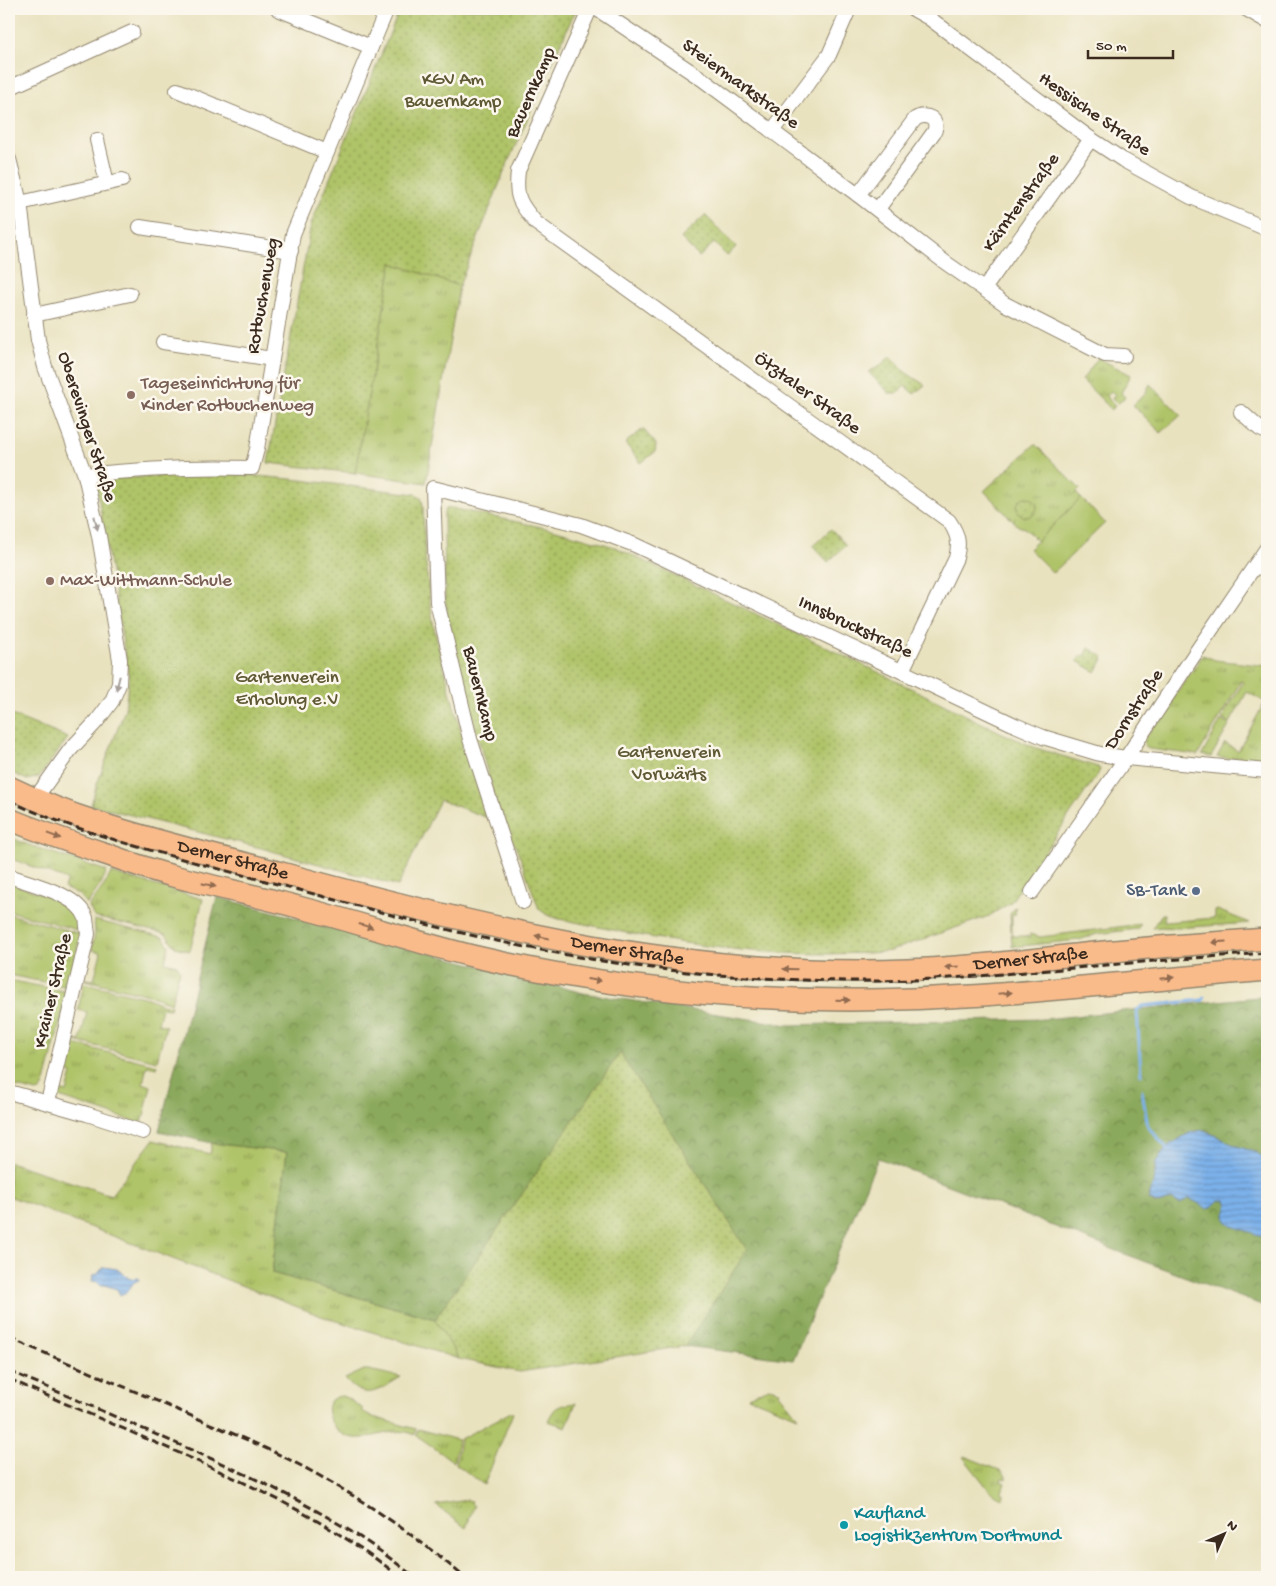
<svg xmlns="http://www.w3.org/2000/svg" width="1276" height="1586" font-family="'Gochi Hand',sans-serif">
<defs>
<pattern id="grass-tufts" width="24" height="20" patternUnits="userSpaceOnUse" patternTransform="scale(1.25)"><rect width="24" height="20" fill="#afc367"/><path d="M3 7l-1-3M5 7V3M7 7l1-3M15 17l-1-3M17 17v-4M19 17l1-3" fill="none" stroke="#909f54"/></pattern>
<pattern id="forest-crowns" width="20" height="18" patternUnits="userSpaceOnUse" patternTransform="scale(1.25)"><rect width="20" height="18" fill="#8ba95c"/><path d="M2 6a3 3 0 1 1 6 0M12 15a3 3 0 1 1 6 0" fill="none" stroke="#738a4b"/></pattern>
<pattern id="park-dots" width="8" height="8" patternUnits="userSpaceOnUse" patternTransform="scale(1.25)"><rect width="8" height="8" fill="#afc367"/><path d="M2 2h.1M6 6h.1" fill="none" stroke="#909f54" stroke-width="1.8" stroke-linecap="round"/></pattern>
<pattern id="water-rules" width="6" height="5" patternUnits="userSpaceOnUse" patternTransform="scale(1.25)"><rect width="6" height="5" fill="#7cb1ea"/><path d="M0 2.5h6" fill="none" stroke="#6790bd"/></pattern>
</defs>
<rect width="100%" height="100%" fill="#fbf7ec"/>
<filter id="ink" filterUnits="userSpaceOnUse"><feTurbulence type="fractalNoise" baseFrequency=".02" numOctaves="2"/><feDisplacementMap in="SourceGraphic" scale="10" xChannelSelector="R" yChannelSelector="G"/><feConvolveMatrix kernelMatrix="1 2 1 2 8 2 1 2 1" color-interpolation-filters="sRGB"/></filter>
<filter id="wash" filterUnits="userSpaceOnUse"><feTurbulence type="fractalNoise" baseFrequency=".0096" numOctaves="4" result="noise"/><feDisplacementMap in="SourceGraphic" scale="20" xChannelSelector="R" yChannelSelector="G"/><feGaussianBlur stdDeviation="1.12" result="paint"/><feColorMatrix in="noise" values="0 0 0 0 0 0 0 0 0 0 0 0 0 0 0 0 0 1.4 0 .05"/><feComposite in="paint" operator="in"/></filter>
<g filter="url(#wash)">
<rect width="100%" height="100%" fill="#e9e2bf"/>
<g fill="url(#grass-tufts)" stroke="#757642">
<path d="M392,263l67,23 -33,197 -71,-10z"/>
<path d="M1098,358l33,17 -10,18 4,4 -7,7 -6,-6 3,-3 -4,-4 -5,5 9,10 -3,4 -30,-30z"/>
<path d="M1150,384l31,31 -20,18 -28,-28 12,-11z"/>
<path d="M1035,444l45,45 -4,4 5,5 -44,43 -13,-13 -6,-2 -34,-35z"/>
<path d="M1203,655l12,5 52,6v97l-50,-6 8,-14 13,8 27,-49 -18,-10 -17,31 -8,-5 21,-36 -2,-1 -43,74 -49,-6 -4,-2 -1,-4 1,-5z"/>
<path d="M1221,720l9,4 -19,33 -9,-2z"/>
<path d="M9,837l20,8 78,26 -6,13 -14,20 -8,-9 -15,-7 3,-8 -58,-22z"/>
<path d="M111,873l92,26 -13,52 -15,-4 -9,-13 -72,-17 -5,-11 16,-22z"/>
<path d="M9,883c17,6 54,16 66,29 4,5 5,12 6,19l-72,-20z"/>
<path d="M1016,907l-1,8h-3v21h15l2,2 1,-4 10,3 101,-13 -4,5 -40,5 -18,6 -67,7 -2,-33z"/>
<path d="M1217,910l33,13 -74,5 -14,-1 -10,1 10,-14h2l1,8 50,-4v-7z"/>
<path d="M9,914l72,20 -13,53 -59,-12z"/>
<path d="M94,920l69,17 6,9 -4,16 12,3 3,5 -9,33 -22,-8 -64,-15v-1l9,1 7,-28 -9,-2 3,-18z"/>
<path d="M9,980l59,12 -24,94 -4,5 -3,1 -28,-7 2,-8 -2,-1z"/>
<path d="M84,983l64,15 14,6 9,2 -1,3 -8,-1 -4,16 8,2 -9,35 -86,-21v-1l9,2 7,-29 -9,-2z"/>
<path d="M70,1043l87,22 -1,3 -9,-2 -4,17 8,3 -9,38 -83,-27v-7l8,2 5,-18 -8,-3z"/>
<path d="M153,1140l57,14 2,-11 75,9 -15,121 163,46 24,40 -138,-43 -312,-120v-34l102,33z"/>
<path d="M364,1370h5l32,7c-22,13 -36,26 -56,2z"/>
<path d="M769,1388l11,3 -1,2 19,24 -50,-20z"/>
<path d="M342,1396l5,2 16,11 -1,2 11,6 43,12 -2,6c-17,-11 -46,8 -65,2 -17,-4 -35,-38 -7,-41z"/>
<path d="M574,1403h2l-10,24 -18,-6c7,-16 11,-15 26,-18z"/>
<path d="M511,1412l2,1 -29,72 -28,-21 4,-25z"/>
<path d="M418,1429l40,11 -4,22 -38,-27z"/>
<path d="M964,1456l38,15 4,5v3l-4,-1 -1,3 4,2 -3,9 2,2 -1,5 -13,-8 -27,-34z"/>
<path d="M467,1500l5,1 -1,2 3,3 -8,22 -30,-23z"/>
</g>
<path fill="url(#forest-crowns)" stroke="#636a3d" d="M217,897l366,96 205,32 257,-6 222,-23v163l-13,-7 -20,-7 -30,-15 -13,2 -25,15 -10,16 -2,20 -5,10v6c9,9 13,2 23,0l8,5 9,-6c11,5 23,5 34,1 8,3 5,9 2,15l8,12 22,6 12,8v67l-124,-46 -265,-103 -85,202 -108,-14 62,-96 -127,-197 -185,266 -163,-46 15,-121 -75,-9 -53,-12z"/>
<g fill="url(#park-dots)" stroke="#757642">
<path d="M400,9h176l-70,158 -47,119 -67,-23 -37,210 -87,-10 43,-239z"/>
<path d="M705,215l31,32 -9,9 -13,-13 -15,14 -18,-19z"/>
<path d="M891,356l14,16 20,13 -11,9 -9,-8 -8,7h-8l-20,-20v-2l8,-3z"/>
<path d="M643,429l13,15 -1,8 -14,11 -16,-20z"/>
<path d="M225,473l76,7 115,14 5,3 2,8 2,51 5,46 4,26 19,75 35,115 -48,-18 -42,86 -137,-38 -170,-43 6,-21 28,-75 4,-31 -32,-189 3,-6 5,-4z"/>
<circle cx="1027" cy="507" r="10"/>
<path d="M451,508l105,22 59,17 263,125 122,60 36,16 62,19 2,2 -1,3 -89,131 -21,13 -99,35c-20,3 -41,2 -61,3 -57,0 -113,-5 -168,-15 -34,-5 -68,-14 -102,-20l-12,-4 -8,-6 -19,-52 -25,-57 -26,-95 -22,-92 -2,-16 -1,-84 2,-4z"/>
<path d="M831,529l15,16 -18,17 -15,-16z"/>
<path d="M1089,648l15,9 -8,15 -19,-11 4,-6 4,1z"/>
<path d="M9,714l59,24 -29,39 -12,3 -18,-9z"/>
<path d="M620,1053l127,197 -62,96 -165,26 -61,-13 -24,-40z"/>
</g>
<path fill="#afc367" stroke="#757642" d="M1081,498l24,25 -52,50 -24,-24z"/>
<g fill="url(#water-rules)" stroke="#5c6e84">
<path d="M1204,1130l30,15 20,7 13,7v81c-13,-10 -30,-9 -41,-19l-1,-7 3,-9 -2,-5h-7l-8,8 -3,1 -19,-11 -9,6 -8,-5 -14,5 -9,-5v-6l5,-10 2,-20 10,-16 25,-15z"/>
<path d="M103,1267l14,2 13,10 9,-1v2l-5,2 -7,10 -7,3 -3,-6 -13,-4h-4l-2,-3 -6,-1 1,-6 5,-1z"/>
</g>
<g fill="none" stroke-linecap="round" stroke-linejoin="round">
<g stroke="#7cb1ea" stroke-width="3">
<path d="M1141,1075l-4,-65 6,-4 60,-6 1,-2"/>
<path d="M1142,1091l6,36 18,20"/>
</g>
</g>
</g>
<g filter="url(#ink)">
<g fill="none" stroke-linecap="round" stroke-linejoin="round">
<defs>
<g id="minor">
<path d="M278,9l93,38"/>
<path d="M590,9l-72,162c-3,26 1,32 18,52l413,298c9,13 11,22 7,37l-54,113"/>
<path d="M597,9l105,70 156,116 88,68 59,41 100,51 19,1"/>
<path d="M913,9l16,9 162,121 32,21 68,37 76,32"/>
<path d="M1246,9l21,12"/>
<path d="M9,88l123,-56"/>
<path d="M177,90l150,62"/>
<path d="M772,131l57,-76 20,-46"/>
<path d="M97,140l10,43"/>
<path d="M9,159l11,44 18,137 7,27 40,108 14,61 21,124 -1,24 -7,17 -15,20 -27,29 -35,49"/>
<path d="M858,195l57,-76c11,-7 25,0 19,13l-56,77"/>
<path d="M20,203l102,-23"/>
<path d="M140,227l151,24"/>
<path d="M984,289l107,-150"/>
<path d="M34,315l96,-21"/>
<path d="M163,342l109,17"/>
<path d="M1241,412l19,17 7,3"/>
<path d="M85,475c55,-6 112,-9 167,-7l5,-19 36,-215 94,-225"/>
<path d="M1255,566l12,4"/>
<path d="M9,876c22,8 69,18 77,42 1,5 1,11 2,16l-40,168"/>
<path d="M1032,892l94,-134 66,-100 75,-110"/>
<path d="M523,902l-53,-163 -33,-137 -4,-114 148,37 54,20 380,180 28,12 57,17 26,4 141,13"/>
<path d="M9,1092l78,22 56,18"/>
</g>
<g id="primary">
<path id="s1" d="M9,787c27,13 55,25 84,34 63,21 128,36 192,53 191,52 378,97 577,97 78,0 155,-10 232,-18 57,-6 115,-10 173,-14"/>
<path d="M9,819c31,13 64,24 97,35 22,8 44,16 67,22 42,11 84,20 125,31 59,15 116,35 174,49 124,29 251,44 377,44 140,0 279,-19 418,-30"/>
</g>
</defs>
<use href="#minor" stroke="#92866e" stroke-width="16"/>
<use href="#primary" stroke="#92866e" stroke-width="24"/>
<use href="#minor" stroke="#fff" stroke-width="14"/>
<use href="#primary" stroke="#fabb8b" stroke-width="21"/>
<g stroke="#3b2a1e" stroke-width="3" stroke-dasharray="8 4" stroke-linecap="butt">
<path d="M9,801c23,10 47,20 72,28 69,23 140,40 211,59 81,22 161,45 244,61 103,21 208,31 313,32 76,1 151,-7 225,-13 65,-6 129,-11 193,-15"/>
<path d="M9,1338c57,24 114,48 171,73 49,21 99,41 145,68 49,28 96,61 139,98"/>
<path d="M9,1371c57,24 114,49 171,74 83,36 164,74 234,132"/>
<path d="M9,1379c59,26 118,51 177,77 78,35 147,68 214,121"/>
</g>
</g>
<defs><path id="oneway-solid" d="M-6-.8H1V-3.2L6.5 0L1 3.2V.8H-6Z" transform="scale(1.25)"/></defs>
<g fill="#a79f9a">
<use href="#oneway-solid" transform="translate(96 523) rotate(77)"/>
<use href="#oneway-solid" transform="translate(118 683) rotate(104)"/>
</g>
<g fill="#916b4f">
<use href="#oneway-solid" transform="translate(54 836) rotate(20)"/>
<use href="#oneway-solid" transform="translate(209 885) rotate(14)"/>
<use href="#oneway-solid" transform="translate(366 926) rotate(16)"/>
<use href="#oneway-solid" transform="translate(542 937) rotate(-168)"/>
<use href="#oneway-solid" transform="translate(1219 942) rotate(176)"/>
<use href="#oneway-solid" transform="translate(952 967) rotate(176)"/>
<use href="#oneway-solid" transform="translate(790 969) rotate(-178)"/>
<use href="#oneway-solid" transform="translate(1167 978) rotate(-5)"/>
<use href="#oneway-solid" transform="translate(594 980) rotate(8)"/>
<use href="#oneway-solid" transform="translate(1005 993) rotate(-5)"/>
<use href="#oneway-solid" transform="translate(843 1000) rotate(1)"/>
</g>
</g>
<g fill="#8d6e63" stroke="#fbf7ec" stroke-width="2">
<circle cx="131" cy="395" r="5"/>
<circle cx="50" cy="581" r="5"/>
</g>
<circle fill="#5c6f8a" stroke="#fbf7ec" stroke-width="2" cx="1196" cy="891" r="5"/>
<circle fill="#0f9aa8" stroke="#fbf7ec" stroke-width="2" cx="844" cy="1525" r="5"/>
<g text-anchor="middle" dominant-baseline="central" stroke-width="5" stroke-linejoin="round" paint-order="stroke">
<g font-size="19" fill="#5e5834" stroke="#fbf7ec">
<text x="453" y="80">KGV Am<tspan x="453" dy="22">Bauernkamp</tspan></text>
<text x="287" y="678">Gartenverein<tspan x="287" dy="22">Erholung e.V</tspan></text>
<text x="669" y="753">Gartenverein<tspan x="669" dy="22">Vorwärts</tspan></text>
</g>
<g font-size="19" fill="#3b2a1e" stroke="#fbf7ec">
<text transform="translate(740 85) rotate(36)">Steiermarkstraße</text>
<text transform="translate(532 93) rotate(-66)">Bauernkamp</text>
<text transform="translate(1094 115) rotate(35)">Hessische Straße</text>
<text transform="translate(1022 203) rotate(-54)">Kärntenstraße</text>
<text transform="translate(264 296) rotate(-80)">Rotbuchenweg</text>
<text transform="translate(807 394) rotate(36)">Ötztaler Straße</text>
<text transform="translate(86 427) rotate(72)">Oberevinger Straße</text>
<text transform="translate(855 628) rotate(25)">Innsbruckstraße</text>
<text transform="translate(479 694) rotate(76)">Bauernkamp</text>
<text transform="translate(1135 710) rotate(-57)">Dornstraße</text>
<text stroke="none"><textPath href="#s1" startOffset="236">Derner Straße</textPath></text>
<text stroke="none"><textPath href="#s1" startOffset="641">Derner Straße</textPath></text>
<text stroke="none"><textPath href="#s1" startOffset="1046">Derner Straße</textPath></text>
<text transform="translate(54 991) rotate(-77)">Krainer Straße</text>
</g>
<g font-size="19" fill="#785e54" stroke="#fbf7ec" text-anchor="start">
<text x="141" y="384">Tageseinrichtung für<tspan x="141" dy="22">Kinder Rotbuchenweg</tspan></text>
<text x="60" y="581">Max-Wittmann-Schule</text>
</g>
<g font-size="19" fill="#4e5e75" stroke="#fbf7ec" text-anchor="end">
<text x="1186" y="891">SB-Tank</text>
</g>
<g font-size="19" fill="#0d838f" stroke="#fbf7ec" text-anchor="start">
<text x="854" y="1514">Kaufland<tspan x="854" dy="22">Logistikzentrum Dortmund</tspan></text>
</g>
</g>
<rect width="1276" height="1586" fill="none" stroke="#fbf7ec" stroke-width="30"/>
<g transform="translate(1224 1534) rotate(45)" stroke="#fbf7ec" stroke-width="4" paint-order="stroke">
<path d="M0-4L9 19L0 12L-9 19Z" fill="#3b2a1e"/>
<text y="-8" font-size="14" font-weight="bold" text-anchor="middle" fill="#3b2a1e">N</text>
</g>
<path d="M1088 50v8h85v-8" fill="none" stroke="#3b2a1e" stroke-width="2.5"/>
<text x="1096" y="50" font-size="15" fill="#3b2a1e" stroke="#fbf7ec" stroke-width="4" paint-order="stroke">50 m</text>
</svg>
